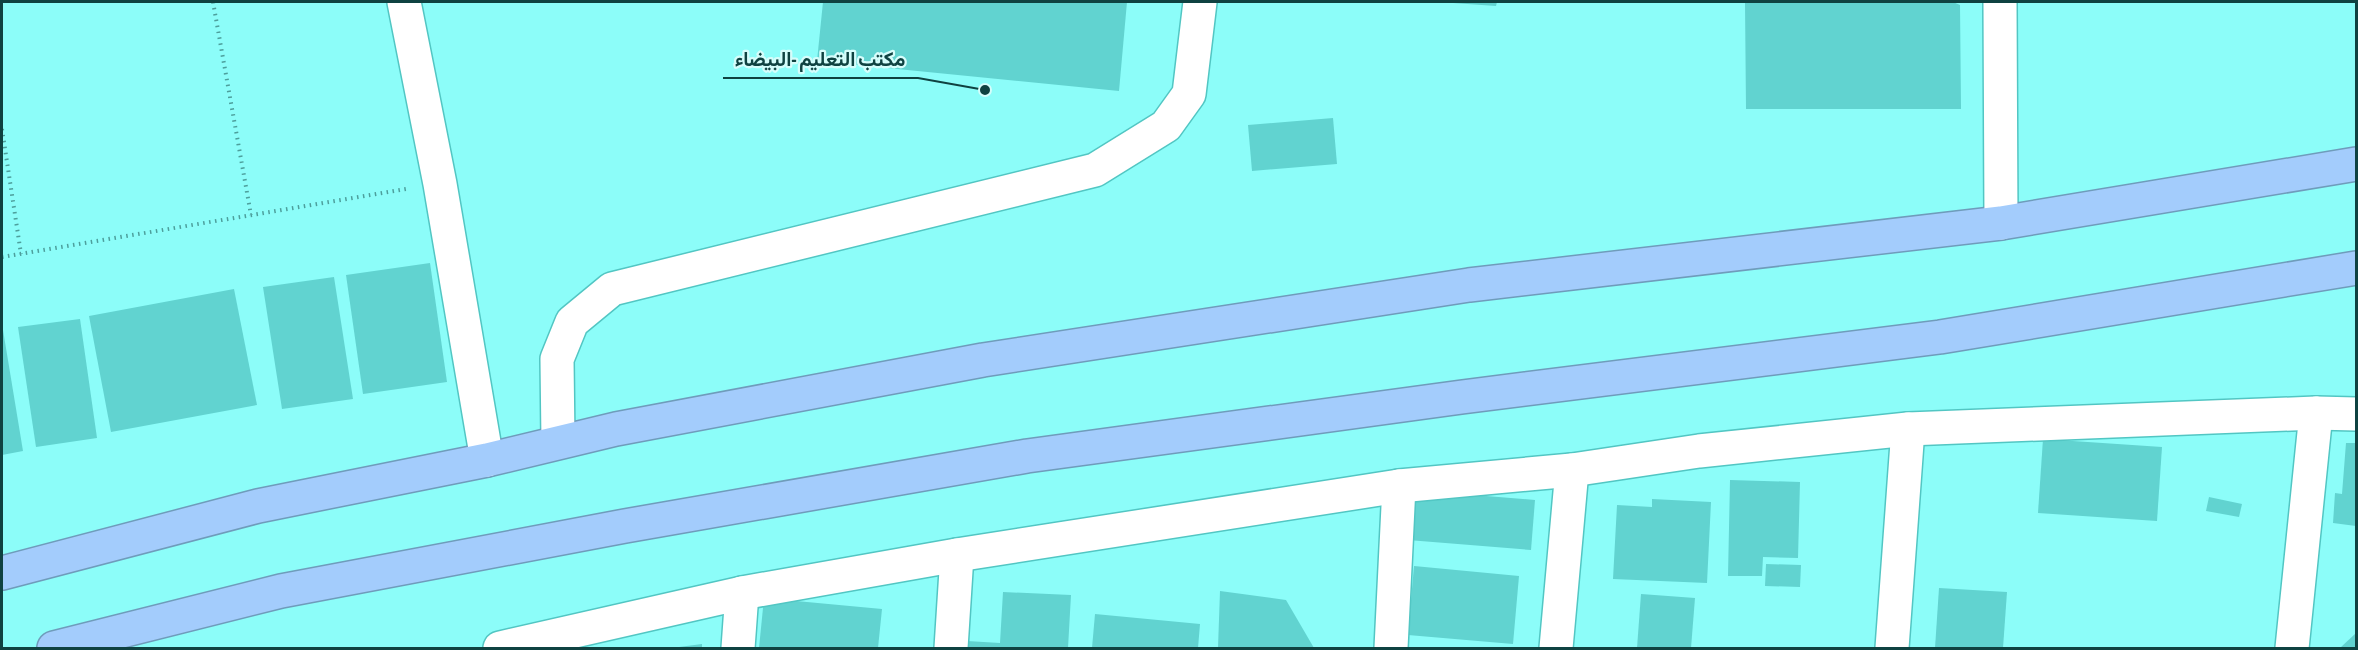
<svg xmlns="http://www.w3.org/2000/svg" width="2358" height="650" font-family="'Asap Condensed',Vazirmatn,sans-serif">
<rect width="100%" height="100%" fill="#8cfdf9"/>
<g fill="#61d3d0">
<path d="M823,2h304l-8,89 -302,-30z"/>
<path d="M1453,2h44l-1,4 -43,-3z"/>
<path d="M1795,2h158l7,3 1,104h-215l-1,-106h50z"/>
<path d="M1333,118l4,46 -85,7 -4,-46z"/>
<path d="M430,263l17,119 -84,12 -17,-119z"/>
<path d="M334,277l19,122 -71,10 -19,-122z"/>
<path d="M234,289l23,116 -146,27 -22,-116z"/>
<path d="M80,319l17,119 -61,9 -18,-120z"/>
<path d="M3,330l20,121 -21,4v-124z"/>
<path d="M2043,439l119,8 -5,74 -119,-8z"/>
<path d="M2346,443h10v83l-23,-3 2,-30 7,1z"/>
<path d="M1730,480l70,2 -2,76 -35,-1 -1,19h-34z"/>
<path d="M1413,490l122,10 -4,50 -123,-10z"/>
<path d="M2209,497l33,7 -3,13 -33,-6z"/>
<path d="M1652,499l59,3 -4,81 -94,-4 4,-74 35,2z"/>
<path d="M1766,564l35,1 -1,22 -35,-1z"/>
<path d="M1414,566l105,10 -6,68 -105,-9z"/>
<path d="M1939,588l68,4 -4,56h-68z"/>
<path d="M1220,591l66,9 28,48h-96z"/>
<path d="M1003,592l68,3 -3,53h-102l1,-7 33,2z"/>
<path d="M1641,594l54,4 -4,50h-54z"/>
<path d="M764,598l118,11 -4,39h-119z"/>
<path d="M1095,614l105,10 -2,24h-106z"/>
<path d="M2356,633v15h-16z"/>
<path d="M702,644v4h-23v-1z"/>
</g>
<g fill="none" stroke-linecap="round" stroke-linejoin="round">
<defs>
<g id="minor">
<path d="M404,2l36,182 47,276"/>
<path d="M2000,2l1,221"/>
<path d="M558,442l-1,-83 15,-37 40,-33 483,-119 71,-44 23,-32 11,-92"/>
<path d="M500,648l242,-55 215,-38 442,-69 173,-16 127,-19 209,-22 408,-16 40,1"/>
<path d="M738,648l4,-55"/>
<path d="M951,648l6,-93"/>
<path d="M1391,648l8,-162"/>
<path d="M1556,648l16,-178"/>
<path d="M1892,648l16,-219"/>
<path d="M2292,648l24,-235"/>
</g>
<g id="highway">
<path d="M2,573l256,-67 229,-46 129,-31 367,-69 486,-75 532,-62 355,-59"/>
<path d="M54,648l227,-57 344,-65 402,-70 435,-59 478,-60 416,-69"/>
</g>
</defs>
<use href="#minor" stroke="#52c6c3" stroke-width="36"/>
<use href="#highway" stroke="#6f9cbb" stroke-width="36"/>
<g stroke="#4d9f9c" stroke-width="4" stroke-dasharray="1.5 4.5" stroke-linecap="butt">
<path d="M213,2l38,213"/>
<path d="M2,129l19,125"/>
<path d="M2,257l404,-68"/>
</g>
<use href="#minor" stroke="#fff" stroke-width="33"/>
<use href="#highway" stroke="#a3ccfc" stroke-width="33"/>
</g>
<path fill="none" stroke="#0f4241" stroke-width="2" d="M985 90L918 78H723"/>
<circle fill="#0f4241" stroke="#d5fdfb" stroke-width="2" cx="985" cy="90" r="6"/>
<g font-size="20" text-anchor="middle" font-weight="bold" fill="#0f4241" stroke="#d5fdfb" stroke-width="4.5" stroke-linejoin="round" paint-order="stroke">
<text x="820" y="66">مكتب التعليم -البيضاء</text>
</g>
<rect width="2358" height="650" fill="none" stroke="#0f4241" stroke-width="6"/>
</svg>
